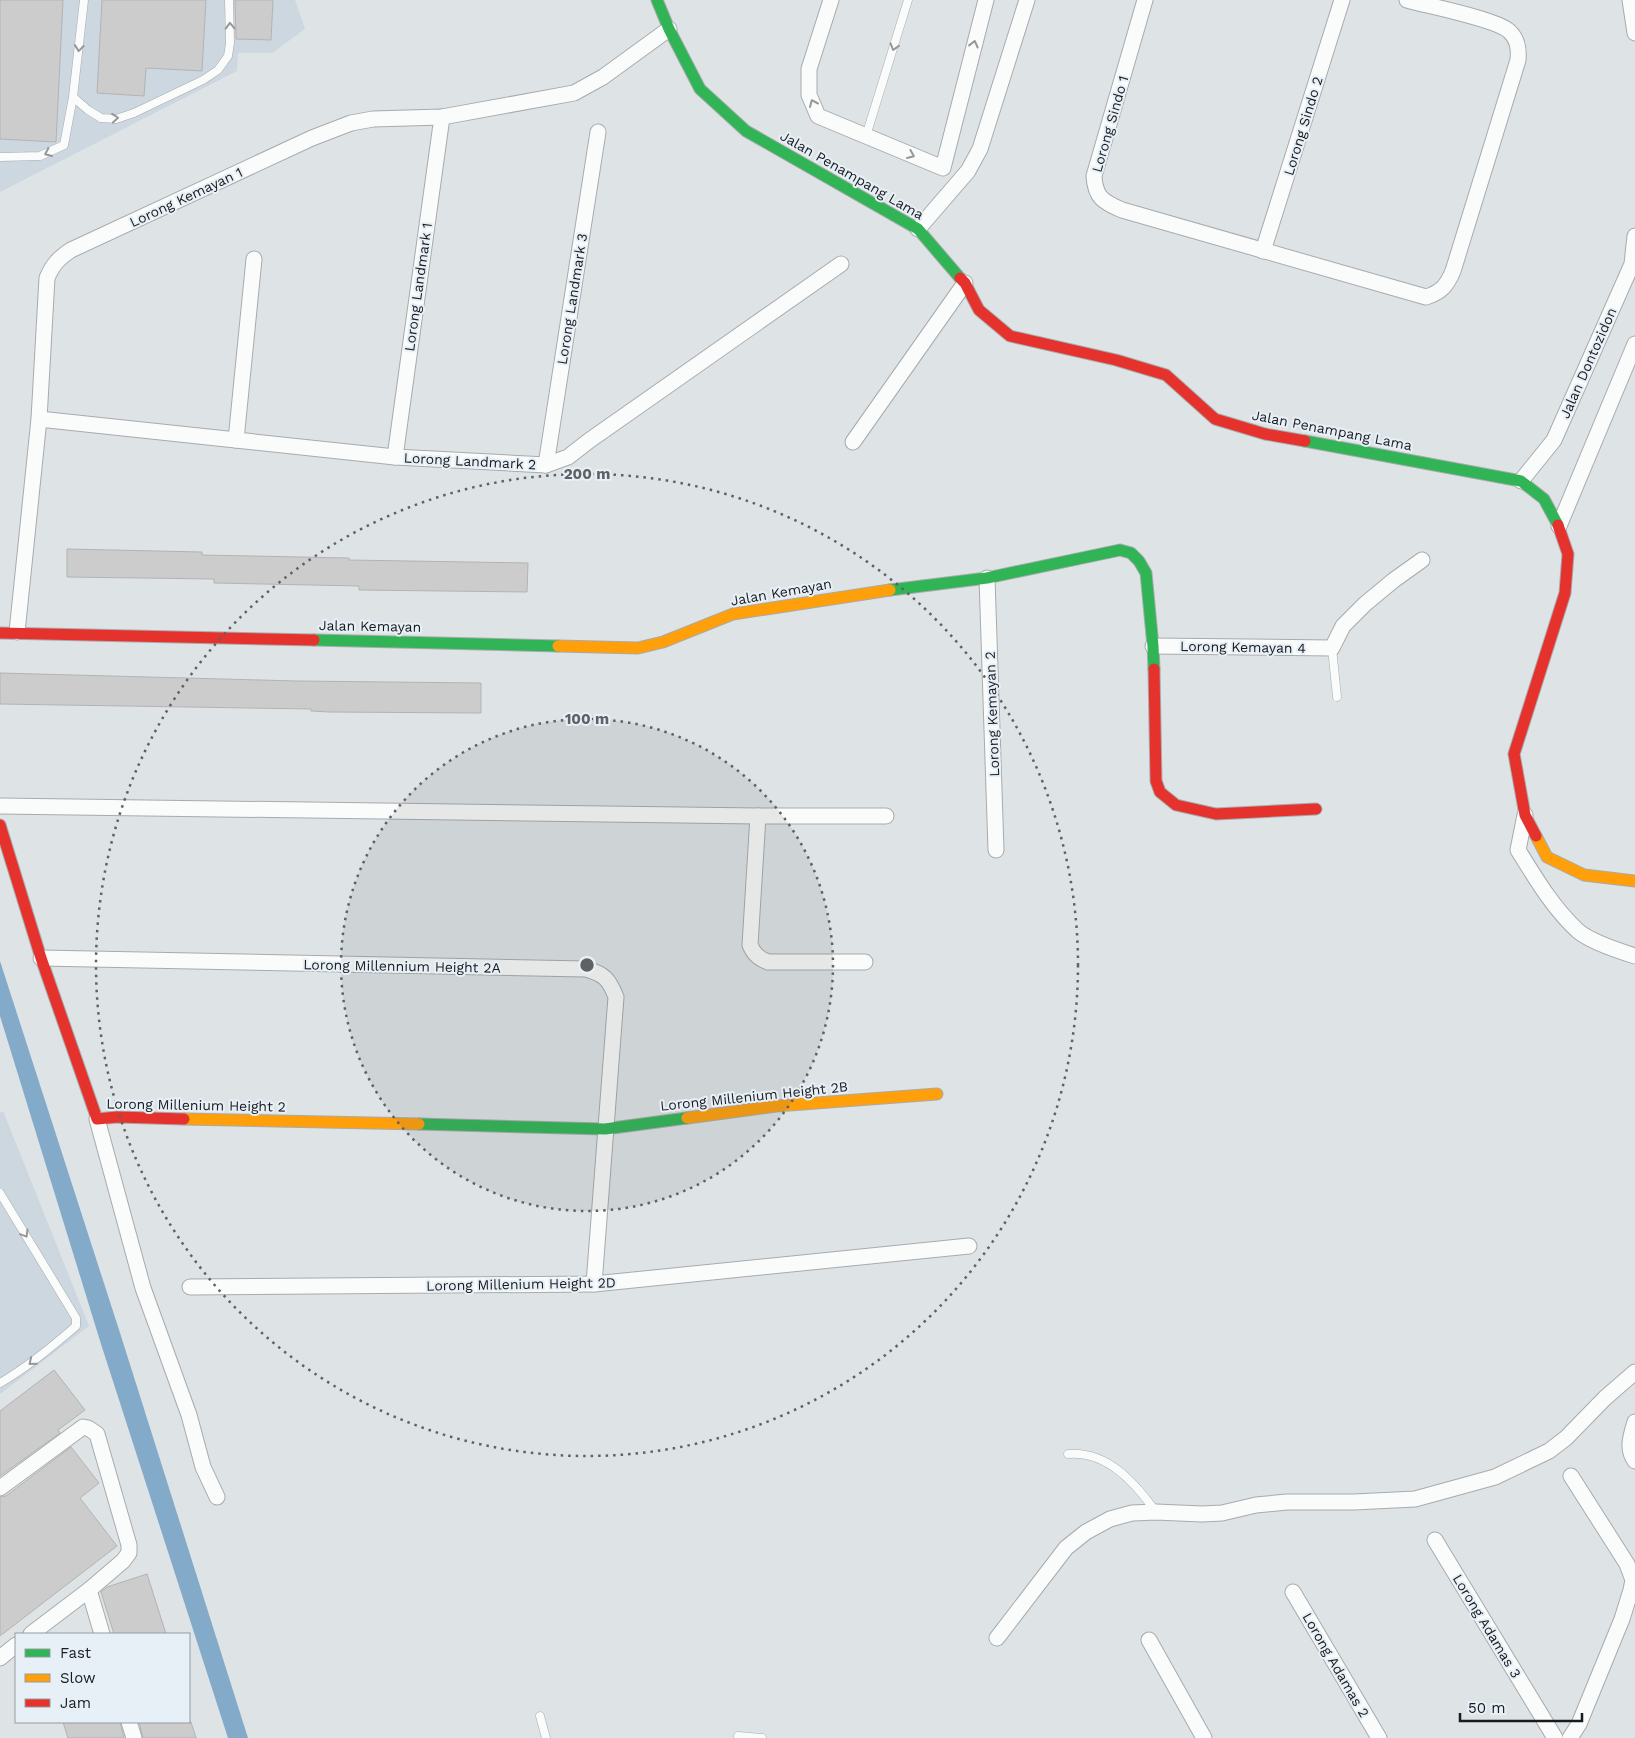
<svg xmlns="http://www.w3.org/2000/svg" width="1635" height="1738" font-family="'Work Sans',sans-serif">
<rect width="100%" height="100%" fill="#dee3e6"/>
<g fill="#cdd7e0">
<path d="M0,0h295l10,29 -33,24h-34l-1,18 -237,121z"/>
<path d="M3,1111l86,215 -89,68v-281z"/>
</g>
<path fill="#83aac9" d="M0,961l121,375 127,402h-20l-127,-394 -101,-328z"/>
<g fill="#cccccd" stroke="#b3b3b3">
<path d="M0,0h63l-7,142 -56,-3z"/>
<path d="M102,0h104l-4,71 -56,-3 -2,28 -47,-3z"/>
<path d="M235,0h38l-2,40 -35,-1z"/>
<path d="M67,549l135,3v3l147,3v2l179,3 -1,29 -168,-2v-4l-145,-3v-4l-147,-2z"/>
<path d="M0,673l297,8 184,2v30l-151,-1 -19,-1v-2l-311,-5z"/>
<path d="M54,1370l31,40 -27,20 2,3 -60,43v-65z"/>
<path d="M71,1447l28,36 -19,15 37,48 -117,90v-139l6,-1z"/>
<path d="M147,1574l19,60h-52l-13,-42 6,-5z"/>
<path d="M63,1722h57l4,16h-56z"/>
<path d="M139,1722h52l5,16h-53z"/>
</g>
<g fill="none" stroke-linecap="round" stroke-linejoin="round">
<defs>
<g id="lane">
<path d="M73,97l15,13 13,8 15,1 18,-6 69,-33 15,-10 10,-14 2,-13 -1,-43"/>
<path d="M866,136l42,-136"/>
<path d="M0,157l40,-1 24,-11 9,-48 11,-97"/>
<path d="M1332,648l5,49"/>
<path d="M0,1193l76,125v8c-24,21 -48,41 -76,57"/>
<path d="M1068,1454c40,-3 67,29 88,58"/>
<path d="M540,1716l6,22"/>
<path d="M738,1736l24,2"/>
</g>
<g id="street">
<path d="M831,0l-22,69v26l9,21 125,52 43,-168"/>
<path d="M1145,0l-51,176c1,21 9,26 28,34l304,87c16,-5 21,-12 27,-26l65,-211c1,-11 0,-21 -9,-29 -13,-12 -81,-25 -102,-31"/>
<path d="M1630,0l5,33"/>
<path d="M918,229l50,-58 12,-22 47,-149"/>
<path d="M1263,251l79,-251"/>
<path d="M39,419l356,38 151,8 22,-8 22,-17 251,-176"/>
<path d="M236,440l18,-181"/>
<path d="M853,442l112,-159"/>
<path d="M395,457l47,-340"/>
<path d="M546,465l52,-333"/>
<path d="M1521,481l33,-41 78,-176 3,-28"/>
<path d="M1559,526l76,-182"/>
<path d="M987,578l9,272"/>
<path d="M17,632l22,-213 8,-141c6,-14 12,-20 24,-28l241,-112 39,-15 22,-4 69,-2 132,-24 29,-16 66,-48"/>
<path d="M1153,646l179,2 11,-22 22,-22 29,-24 28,-20"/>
<path d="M0,806l758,10h128"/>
<path d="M1525,815l-7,35c18,29 35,58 60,81 13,11 41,20 57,25"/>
<path d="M758,816l-8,129c4,9 8,13 18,17h97"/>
<path d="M41,958l545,11c18,5 23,10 30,28l-22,287"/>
<path d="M97,1119l46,169 46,127 14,52 14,30"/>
<path d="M190,1287l404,-3 375,-38"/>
<path d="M1635,1422c-4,13 -9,27 0,39"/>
<path d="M0,1488l83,-61 5,1 9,6 32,111v8l-6,8 -34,29 -58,44"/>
<path d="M1435,1540l120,198"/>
<path d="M89,1590l13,44"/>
<path d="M1293,1592l86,146"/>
<path d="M997,1638l69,-90 20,-16 24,-13 22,-6 24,-1 46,2 20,-1 34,-8 31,-3h67l61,-3 80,-22 54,-26 17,-13 39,-40 30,-26"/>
<path d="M1149,1640l55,98"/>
<path d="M0,1658l16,-13"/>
<path d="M129,1722l5,16"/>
<path d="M1570,1738l9,-14 43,-105 9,-29 2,-10 -6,-16 -56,-88"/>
</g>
<g id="fast">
<path d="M657,0l12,29 31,60 46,42 172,98 42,49"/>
<path d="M1305,441l216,40 23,18 14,26"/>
<path d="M890,590l97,-12 133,-28 11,3 8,8 7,12 7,73 1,23"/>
<path d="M314,640l244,6"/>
<path d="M419,1124l186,5 82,-11"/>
</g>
<g id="slow">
<path d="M558,646l80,2 25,-6 70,-28 157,-24"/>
<path d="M1536,836l11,21 37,18 51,6"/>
<path d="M687,1118l89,-12 161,-12"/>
<path d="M184,1119l235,5"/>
</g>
<g id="jam">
<path d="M960,278l5,5 14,27 31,26 106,24 50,15 49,44 50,15 40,7"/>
<path d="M0,633l314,7"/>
<path d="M1154,669l2,112 4,11 16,13 40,9 100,-5"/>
<path d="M0,825l41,133 56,161 20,-2 67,2"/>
<path d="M1536,836l-11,-21 -11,-61 51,-161 3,-39 -10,-29"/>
</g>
</defs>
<use href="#lane" stroke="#a8abad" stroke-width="9"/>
<use href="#street" stroke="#a8abad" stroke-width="17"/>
<use href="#fast" stroke="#a8abad" stroke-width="13"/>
<use href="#slow" stroke="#a8abad" stroke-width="13"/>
<use href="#jam" stroke="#a8abad" stroke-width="13"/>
<use href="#lane" stroke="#fafbfb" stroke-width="8"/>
<use href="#street" stroke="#fafbfb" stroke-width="15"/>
<use href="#fast" stroke="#30b455" stroke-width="11"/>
<use href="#slow" stroke="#ff9f0a" stroke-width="11"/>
<use href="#jam" stroke="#e5322d" stroke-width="11"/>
</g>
<defs><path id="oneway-chevron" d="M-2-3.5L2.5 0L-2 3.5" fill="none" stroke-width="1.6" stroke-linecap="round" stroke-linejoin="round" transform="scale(1.25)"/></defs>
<g stroke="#959798">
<use href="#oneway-chevron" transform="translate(230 26) rotate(-92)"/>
<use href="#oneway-chevron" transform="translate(974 44) rotate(-76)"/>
<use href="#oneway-chevron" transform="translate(894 47) rotate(107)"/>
<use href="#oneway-chevron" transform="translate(79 48) rotate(96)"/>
<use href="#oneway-chevron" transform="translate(813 103) rotate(-114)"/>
<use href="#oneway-chevron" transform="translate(115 118) rotate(-5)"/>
<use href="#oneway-chevron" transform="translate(48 153) rotate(155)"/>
<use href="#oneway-chevron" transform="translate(911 155) rotate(23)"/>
<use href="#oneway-chevron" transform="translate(25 1234) rotate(59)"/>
<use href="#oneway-chevron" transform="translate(32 1362) rotate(141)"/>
</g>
<circle cx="587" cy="965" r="246" fill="#5e6265" fill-opacity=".12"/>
<g fill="none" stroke="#5e6265" stroke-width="2.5" stroke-dasharray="2.5 5">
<circle cx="587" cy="965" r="246"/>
<circle cx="587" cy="965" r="491"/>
</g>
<g text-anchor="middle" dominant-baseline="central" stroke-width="4" stroke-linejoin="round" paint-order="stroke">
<g font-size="14" fill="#191c1f" stroke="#e8f0f7">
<text transform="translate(1110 124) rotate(-74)">Lorong Sindo 1</text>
<text transform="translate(1303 126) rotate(-73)">Lorong Sindo 2</text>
<text transform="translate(852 175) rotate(30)">Jalan Penampang Lama</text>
<text transform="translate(186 197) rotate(-25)">Lorong Kemayan 1</text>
<text transform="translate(418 287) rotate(-82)">Lorong Landmark 1</text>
<text transform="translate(572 299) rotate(-81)">Lorong Landmark 3</text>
<text transform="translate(1588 363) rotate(-66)">Jalan Dontozidon</text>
<text transform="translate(1332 430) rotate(11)">Jalan Penampang Lama</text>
<text transform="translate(470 461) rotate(3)">Lorong Landmark 2</text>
<text transform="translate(781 592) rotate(-10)">Jalan Kemayan</text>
<text transform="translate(370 626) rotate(1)">Jalan Kemayan</text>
<text transform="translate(1243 647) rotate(1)">Lorong Kemayan 4</text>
<text transform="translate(992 714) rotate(-92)">Lorong Kemayan 2</text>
<text transform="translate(402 966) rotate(1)">Lorong Millennium Height 2A</text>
<text transform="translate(754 1096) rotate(-6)">Lorong Millenium Height 2B</text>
<text transform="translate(196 1105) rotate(1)">Lorong Millenium Height 2</text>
<text transform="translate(521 1284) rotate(-1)">Lorong Millenium Height 2D</text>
<text transform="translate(1487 1626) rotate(59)">Lorong Adamas 3</text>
<text transform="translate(1336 1665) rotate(60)">Lorong Adamas 2</text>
</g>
</g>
<circle cx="587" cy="965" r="8" fill="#5e6265" stroke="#e8f0f7" stroke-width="2.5"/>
<g font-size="15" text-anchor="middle" font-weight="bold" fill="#5e6265" stroke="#e8f0f7" stroke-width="4" stroke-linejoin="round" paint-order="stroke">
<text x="587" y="479">200 m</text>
<text x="587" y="724">100 m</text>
</g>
<rect x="15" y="1633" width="175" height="90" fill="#e8f0f7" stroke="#959ba1"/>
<rect x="25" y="1649" width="25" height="8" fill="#30b455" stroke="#959ba1"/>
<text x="60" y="1658" font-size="15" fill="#191c1f">Fast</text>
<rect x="25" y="1674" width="25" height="8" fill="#ff9f0a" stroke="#959ba1"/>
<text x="60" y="1683" font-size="15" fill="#191c1f">Slow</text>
<rect x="25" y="1699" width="25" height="8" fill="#e5322d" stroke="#959ba1"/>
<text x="60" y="1708" font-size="15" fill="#191c1f">Jam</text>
<path d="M1460 1713v8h122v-8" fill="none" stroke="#191c1f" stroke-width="2.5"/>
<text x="1468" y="1713" font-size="15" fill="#191c1f" stroke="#e8f0f7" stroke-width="4" paint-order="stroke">50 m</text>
</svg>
